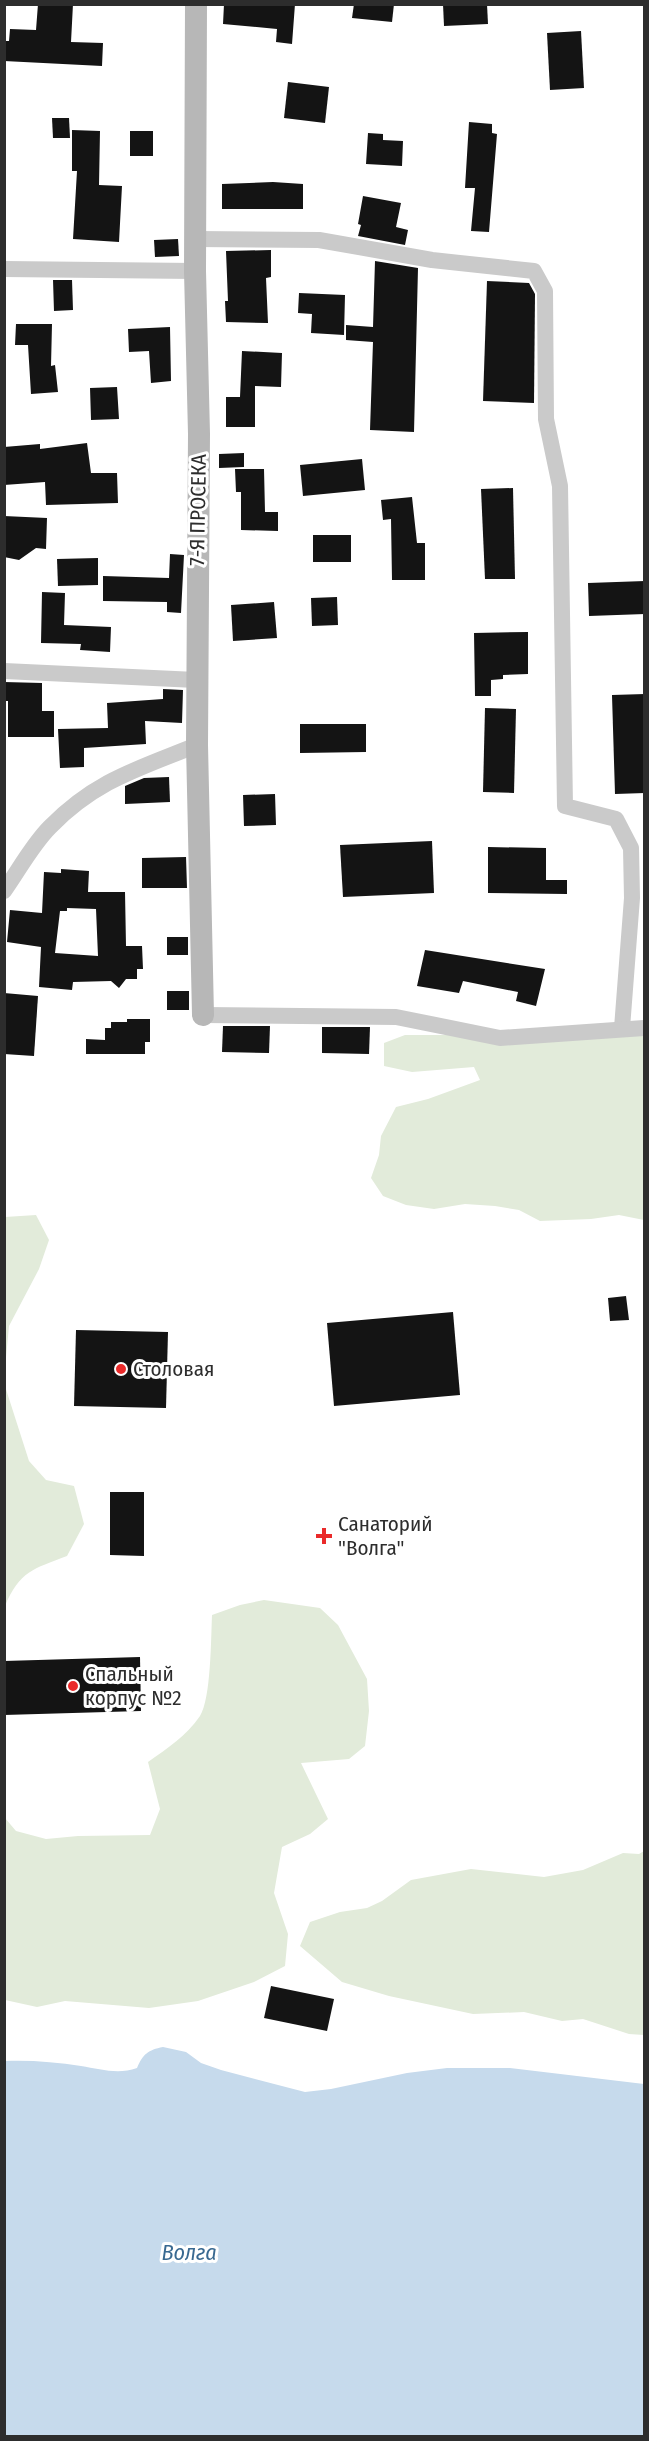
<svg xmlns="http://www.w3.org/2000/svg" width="649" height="2441" font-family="'Fira Sans Condensed',sans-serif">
<rect width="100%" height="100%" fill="#fff"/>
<g fill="#e2ebda">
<path d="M644,1025v195l-25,-5 -28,4 -51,2 -21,-11 -24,-4 -30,-2 -31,5 -28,-4 -23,-9 -12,-18 8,-23 2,-19 15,-29 32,-8 52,-19 -6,-13 -62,5 -28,-6v-23l21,-8h66z"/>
<path d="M36,1215l13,25 -10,29 -30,57 -4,42v-151z"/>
<path d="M4,1383l25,78 17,19 28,6 10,38 -17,32c-34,13 -47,15 -62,50z"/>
<path d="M264,1600l56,8 18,17 29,54 2,32 -4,35 -16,13 -48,4 27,56 -18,15 -28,13 -8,46 14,41 -3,32 -31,16 -56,19 -49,7 -84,-7 -28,6 -32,-7v-182l11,13 30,8 32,-3 72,-1 10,-26 -12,-47c20,-14 38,-26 52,-46 11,-17 11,-78 12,-101l28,-10z"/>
<path d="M644,1851v184l-15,-1 -46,-15 -21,2 -38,-9 -51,2 -84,-18 -47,-14 -42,-36 10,-24 30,-10 27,-4 15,-7 29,-21 60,-11 73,8 39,-7 40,-17 16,1z"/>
</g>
<path fill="#c6daec" d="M163,2047l23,5 15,11 20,7 84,22 26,-3 76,-16 40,-5h63l134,16v352h-639v-375c25,-1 51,1 76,5 19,3 37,9 56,2 6,-14 11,-18 26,-21z"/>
<g fill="#141414" fill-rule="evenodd">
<path d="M38,4h35l-2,38 32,1 -1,23 -98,-5v-20h5l1,-12 26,1z"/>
<path d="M224,4h71l-3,40 -16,-2 1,-13 -54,-5z"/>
<path d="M354,4h40l-2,18 -40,-4z"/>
<path d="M443,4h44l1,20 -44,2z"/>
<path d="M581,31l3,57 -34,2 -3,-57z"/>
<path d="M288,82l41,5 -4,36 -41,-5z"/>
<path d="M52,118h17l1,20h-17z"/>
<path d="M469,122l23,2v9l5,1 -8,98 -18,-1 4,-43h-10z"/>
<path d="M72,130l28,1 -1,54 23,1 -3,56 -46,-3 4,-68h-5z"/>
<rect x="130" y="131" width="23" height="25"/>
<path d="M368,133l15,1v6l20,1 -1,25 -36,-2z"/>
<path d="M273,182l30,2v25h-81v-25z"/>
<path d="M363,196l38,7 -5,24 12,3 -3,15 -47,-9 3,-11 -3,-1z"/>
<path d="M178,239l1,17 -24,1 -1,-17z"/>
<path d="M271,250v27l-5,1 2,45 -42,-1 -1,-21h3l-2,-50z"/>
<path d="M375,261l43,7 -4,164 -44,-2 3,-88 -27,-2v-15l27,2z"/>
<path d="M53,280h19l1,30 -19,1z"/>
<path d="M487,281l42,2 6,11 -1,109 -51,-2z"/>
<path d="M299,293l46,2 -1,40 -33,-2 1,-19 -14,-1z"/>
<path d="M16,324h36l-1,42 4,-1 3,27 -27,2 -3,-49h-13z"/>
<path d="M170,327l1,54 -20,2 -2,-32 -20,1 -1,-23z"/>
<path d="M242,351l40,2 -1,34 -26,-1v41h-29v-30h14z"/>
<path d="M117,387l2,32 -28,1 -1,-32z"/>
<path d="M87,443l4,30h26l1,30 -72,2 -1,-23 -41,3v-38l36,-3v5z"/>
<path d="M244,453v14l-25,1v-14z"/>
<path d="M362,459l3,31 -62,6 -3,-31z"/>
<path d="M235,469h29l1,43h13v19l-37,-1v-38h-5z"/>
<path d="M513,488l2,91h-30l-4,-90z"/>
<path d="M412,497l5,46h8v37h-33l-1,-61 -8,1 -2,-20z"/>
<path d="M4,516l43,2 -1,31 -10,-1 -17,12 -15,-3z"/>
<rect x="313" y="535" width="38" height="27"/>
<path d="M170,554l14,1 -3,58 -14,-1v-10l-64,-1v-25l66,2z"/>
<path d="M98,558v27l-40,1 -1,-27z"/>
<path d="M645,581v33l-56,2 -1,-33z"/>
<path d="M42,592l23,1 -1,32 47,2 -1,25 -30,-2 1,-6 -40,-1z"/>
<path d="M337,597l1,28 -26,1 -1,-28z"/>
<path d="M274,602l3,36 -44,3 -2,-36z"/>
<path d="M528,632v42l-25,1v4l-12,1v16h-16l-1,-63z"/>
<path d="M4,682l38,1v28h12v26h-46v-36h-4z"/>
<path d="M163,689l20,1 -1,33 -37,-2 1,23 -62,4v19l-24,1 -2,-39 50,-1 -1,-25 56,-4z"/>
<path d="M645,694v99l-30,1 -3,-99z"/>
<path d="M485,708l31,1 -2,84 -31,-1z"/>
<path d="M300,724h66v28l-66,1z"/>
<path d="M169,777l1,25 -45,2v-18l19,-8z"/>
<path d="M275,794l1,31 -32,1 -1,-31z"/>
<path d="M432,841l2,52 -91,4 -3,-52z"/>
<path d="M488,847l58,1v32h21v14l-79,-1z"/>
<path d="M186,857l1,31h-45v-30z"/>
<path d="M61,869l28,2 -1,21h37l1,54h16l1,23h-6v10h-11l-7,9 -8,-7 -38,1 -1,8 -33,-3 2,-40 -34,-5 3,-32 32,3 2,-41 17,1zM67,908l29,1 2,47 -43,-3 5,-42h7z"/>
<rect x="167" y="937" width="21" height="18"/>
<path d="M425,950l120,19 -9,37 -20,-5 2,-9 -55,-11 -4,12 -42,-7z"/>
<rect x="167" y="991" width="22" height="19"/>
<path d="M4,993l34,3 -4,60 -30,-2z"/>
<path d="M127,1019h23v23h-5v12h-59v-15l19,1v-12h6v-6h16z"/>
<path d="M223,1026h47l-1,27 -47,-1z"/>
<path d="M322,1027h48l-1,27 -47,-1z"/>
<path d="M626,1296l3,24 -19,1 -2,-23z"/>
<path d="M453,1312l7,83 -126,11 -7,-83z"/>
<path d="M76,1330l92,2 -2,76 -92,-2z"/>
<path d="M110,1492h34v64l-34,-1z"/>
<path d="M140,1657l1,54 -137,4v-54z"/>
<path d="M271,1986l63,13 -7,32 -63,-13z"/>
</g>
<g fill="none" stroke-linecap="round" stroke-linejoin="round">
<g stroke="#cacaca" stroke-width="16">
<path d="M195,239l124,1 113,20 102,11 11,20 1,128 14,67 5,320 51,13 15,29 1,50 -10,130"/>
<path d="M4,269l191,2"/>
<path d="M4,671l192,9"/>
<path d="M4,891c15,-21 28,-46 46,-64 46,-47 88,-58 147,-82"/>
<path d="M203,1015l193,2 104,21 144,-10"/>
</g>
<path stroke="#b7b7b7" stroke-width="22" d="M196,4l-1,267 4,163 -2,311 6,270"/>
</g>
<g fill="#ea2a2a" stroke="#fff" stroke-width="2">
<circle cx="121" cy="1369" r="6"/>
<path d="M321 1527h6v6h6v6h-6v6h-6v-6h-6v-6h6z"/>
<circle cx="73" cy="1686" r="6"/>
</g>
<g text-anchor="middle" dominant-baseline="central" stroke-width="6" stroke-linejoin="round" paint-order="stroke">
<g font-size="21" fill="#2d2d2d" stroke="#fff">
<text transform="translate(198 510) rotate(-89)">7-Я ПРОСЕКА</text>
</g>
<g font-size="21" fill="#2d2d2d" stroke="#fff" text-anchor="start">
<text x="133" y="1369">Столовая</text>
<text x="338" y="1524">Санаторий<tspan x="338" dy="24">"Волга"</tspan></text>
<text x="85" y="1674">Спальный<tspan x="85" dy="24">корпус №2</tspan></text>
</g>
<g font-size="22" font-style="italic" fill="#396991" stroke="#fff">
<text x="189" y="2252">Волга</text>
</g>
</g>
<rect width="649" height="2441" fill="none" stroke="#2d2d2d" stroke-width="12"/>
</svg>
